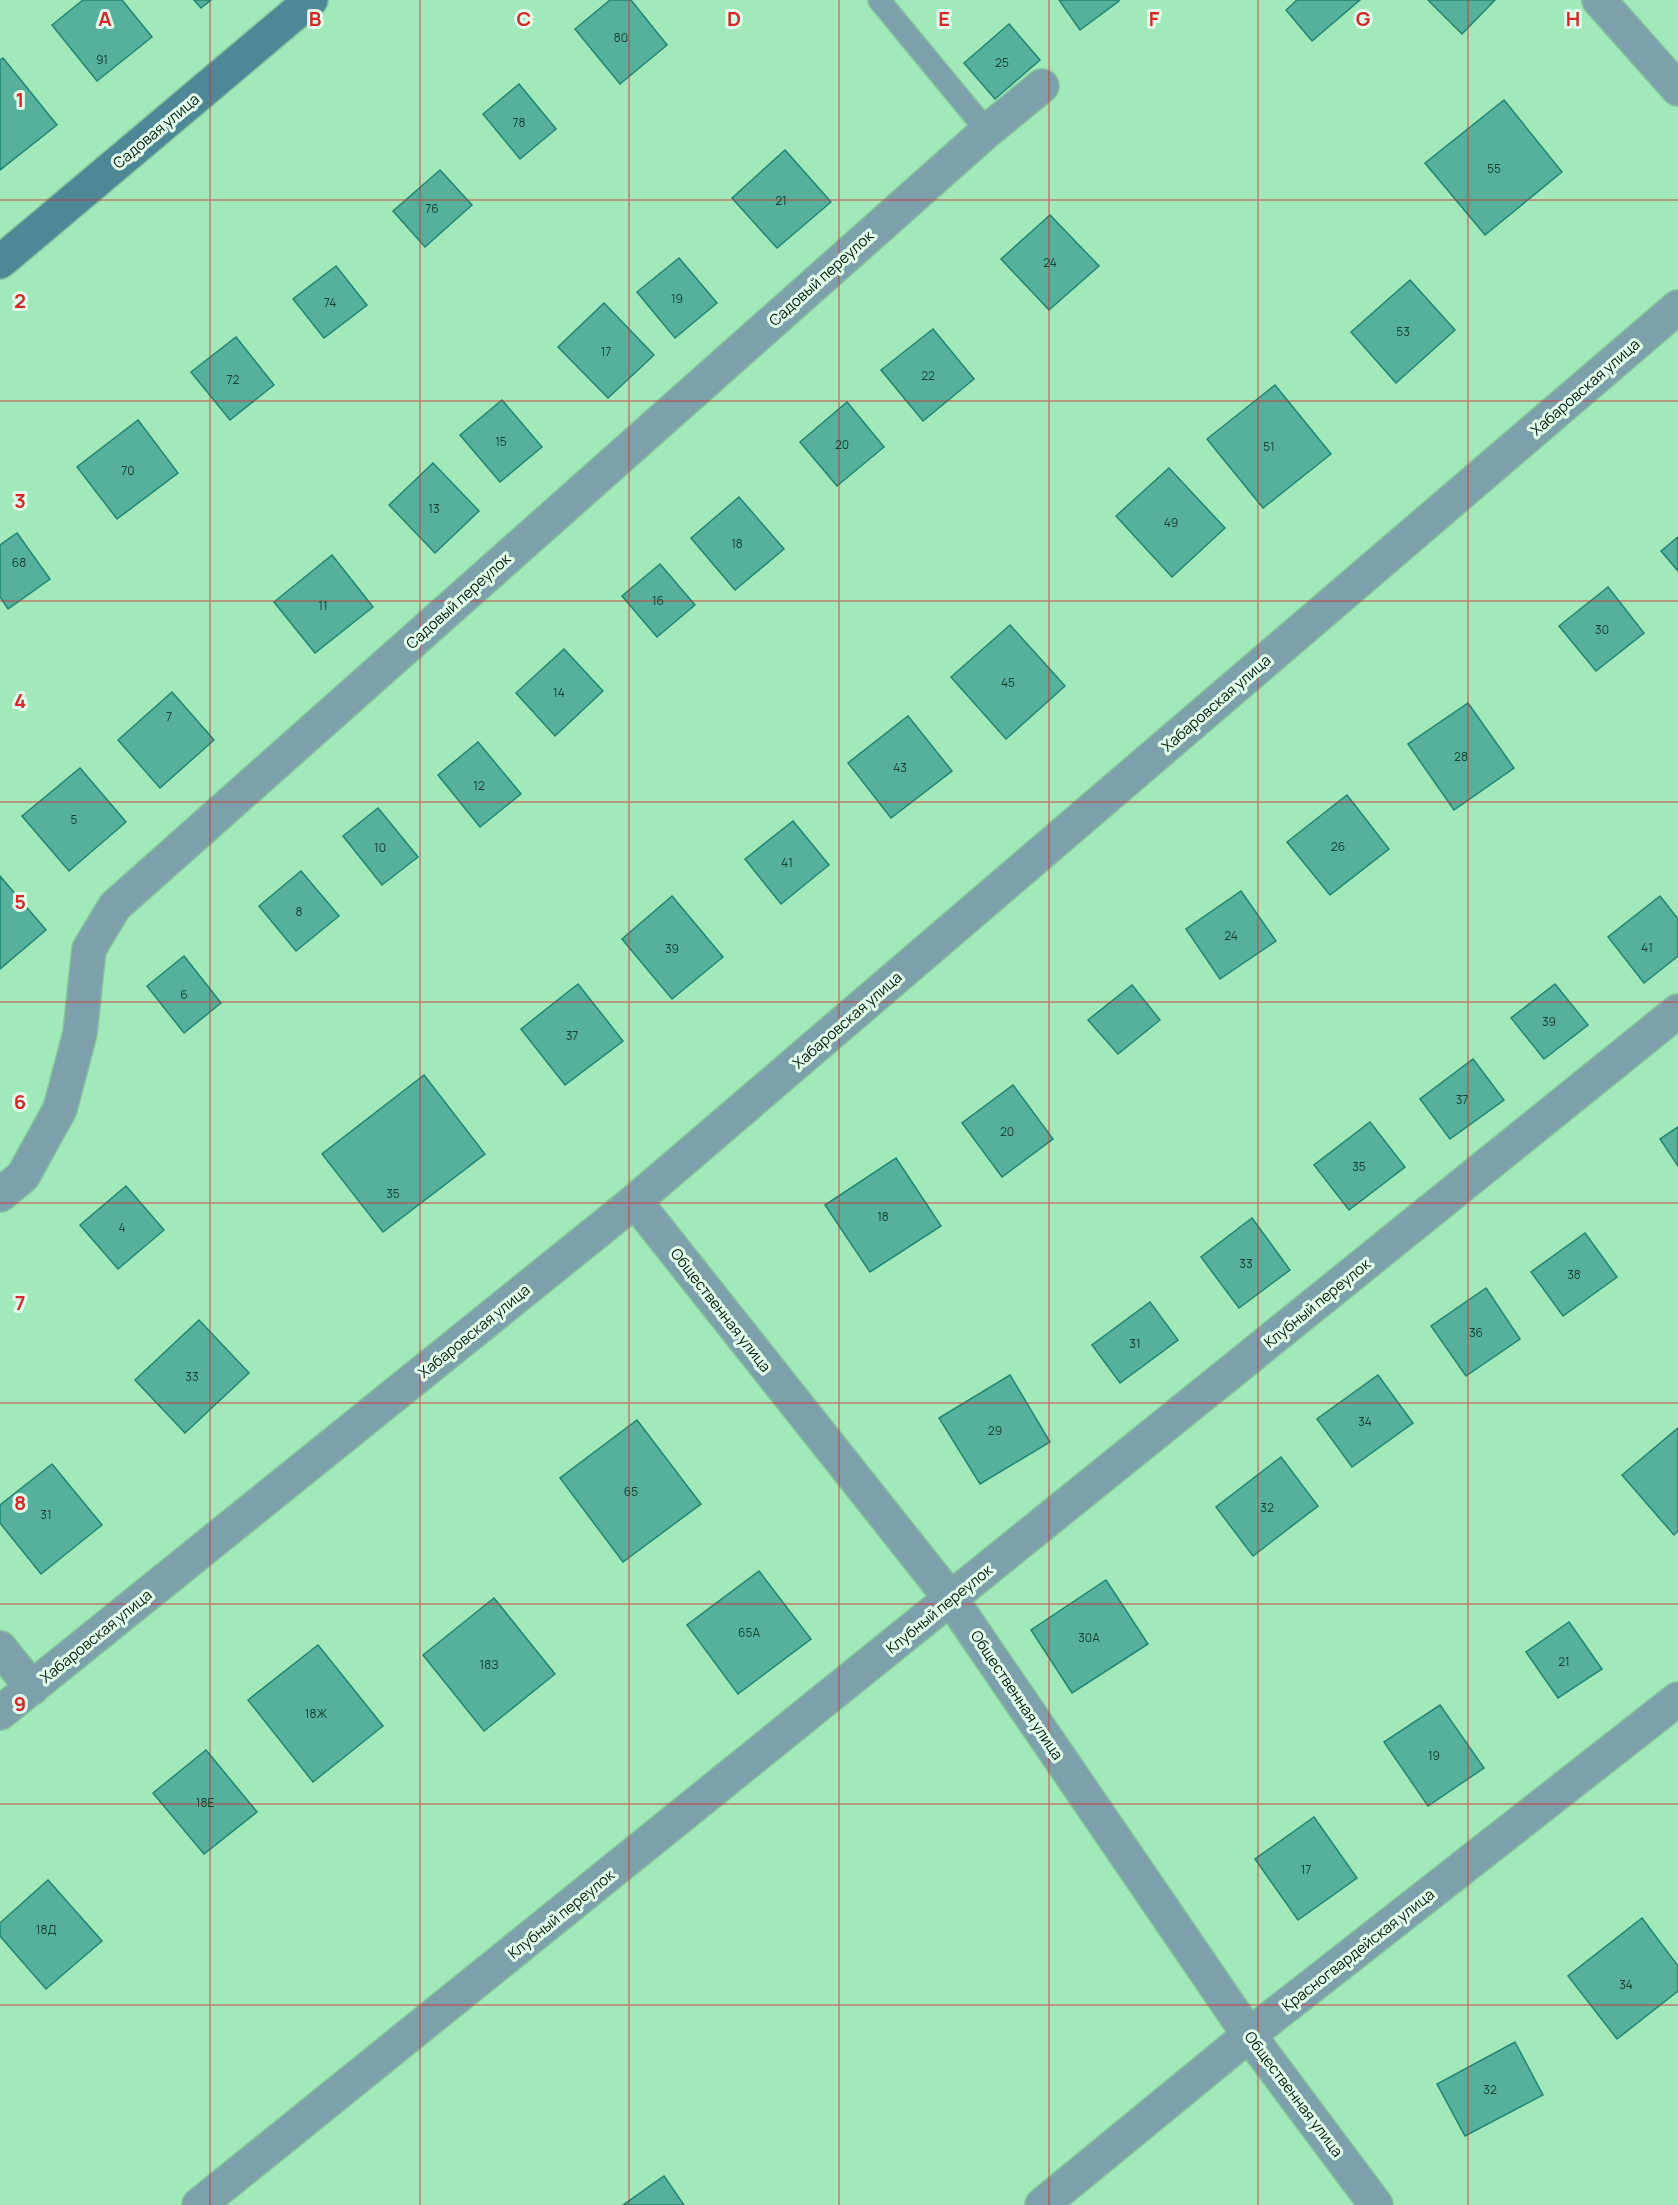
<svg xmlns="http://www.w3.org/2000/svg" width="1678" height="2205" font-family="Manrope,sans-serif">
<rect width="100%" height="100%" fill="#a1e8bb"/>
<g fill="#55b19c" stroke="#218571" stroke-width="1.5">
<path d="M83,0h39l30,37 -55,44 -45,-56z"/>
<path d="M194,0h17l-10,8z"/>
<path d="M610,0h21l36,45 -47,39 -45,-55z"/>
<path d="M1059,0h60v1l-39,29z"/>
<path d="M1297,0h63l-48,41 -26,-31z"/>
<path d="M1428,0h67l-33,34z"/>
<path d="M1009,24l31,36 -45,39 -31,-36z"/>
<path d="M3,58l54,67 -57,45v-110z"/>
<path d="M519,84l37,45 -36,30 -37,-45z"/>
<path d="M1504,100l58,72 -77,63 -60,-72z"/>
<path d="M785,150l46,52 -54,46 -45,-50z"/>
<path d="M440,170l32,35 -47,42 -32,-36z"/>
<path d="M1050,215l49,51 -50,44 -48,-51z"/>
<path d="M679,258l38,45 -42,35 -38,-46z"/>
<path d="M336,266l31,39 -43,33 -31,-39z"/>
<path d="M1410,280l45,50 -59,53 -45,-51z"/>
<path d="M604,303l50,52 -46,43 -50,-51z"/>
<path d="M933,329l41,50 -51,42 -42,-51z"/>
<path d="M236,337l38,48 -44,35 -39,-48z"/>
<path d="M1275,385l56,69 -68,54 -56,-69z"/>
<path d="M502,400l40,47 -42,35 -40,-47z"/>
<path d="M847,402l37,45 -47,39 -37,-44z"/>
<path d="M138,420l40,53 -61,46 -40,-52z"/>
<path d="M433,463l46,48 -44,42 -46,-48z"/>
<path d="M1169,468l56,60 -53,49 -56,-61z"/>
<path d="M739,497l45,52 -49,41 -44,-52z"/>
<path d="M17,533l33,46 -42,30 -8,-12v-52z"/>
<path d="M1678,537v34l-17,-20z"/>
<path d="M332,555l41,52 -58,46 -41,-51z"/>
<path d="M660,564l35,41 -38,32 -35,-41z"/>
<path d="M1608,587l36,46 -48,38 -37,-45z"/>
<path d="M1010,625l55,61 -59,53 -55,-62z"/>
<path d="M564,649l39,42 -48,45 -39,-43z"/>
<path d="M172,692l42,48 -54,48 -42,-48z"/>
<path d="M1468,703l46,65 -60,42 -46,-66z"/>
<path d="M908,716l44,55 -61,47 -43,-55z"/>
<path d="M478,742l43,52 -41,33 -42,-52z"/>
<path d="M80,768l46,54 -57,49 -47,-55z"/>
<path d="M1347,795l42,54 -59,46 -43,-53z"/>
<path d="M378,808l40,49 -36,28 -39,-49z"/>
<path d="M793,821l36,44 -48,39 -36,-45z"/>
<path d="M301,871l38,45 -43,35 -37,-45z"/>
<path d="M0,876l46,54 -46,39z"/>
<path d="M1241,891l35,50 -56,38 -34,-50z"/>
<path d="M672,896l51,61 -51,42 -50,-60z"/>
<path d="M1660,896l18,23v37l-34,27 -36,-46z"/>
<path d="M184,956l37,47 -37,30 -37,-47z"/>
<path d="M578,984l45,57 -58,44 -44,-56z"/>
<path d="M1555,984l33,41 -44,34 -33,-41z"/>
<path d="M1132,985l28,35 -42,34 -30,-34z"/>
<path d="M1473,1059l31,41 -54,39 -30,-40z"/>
<path d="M424,1075l61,79 -102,78 -61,-78z"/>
<path d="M1013,1085l40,54 -51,38 -40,-54z"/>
<path d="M1370,1122l35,45 -56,43 -35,-45z"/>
<path d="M1678,1127v39l-18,-27z"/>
<path d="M896,1158l45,68 -71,46 -45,-67z"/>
<path d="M126,1186l38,44 -46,39 -38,-44z"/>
<path d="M1252,1218l38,52 -51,38 -38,-51z"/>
<path d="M1585,1233l32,44 -54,39 -32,-44z"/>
<path d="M1486,1288l34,51 -54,37 -35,-50z"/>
<path d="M1150,1302l28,38 -58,43 -28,-38z"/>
<path d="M199,1320l50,53 -64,60 -50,-53z"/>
<path d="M1010,1375l40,67 -70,42 -41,-66z"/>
<path d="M1378,1375l35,48 -61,44 -35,-48z"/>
<path d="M637,1420l64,84 -78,58 -63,-84z"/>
<path d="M1678,1428v103l-4,4 -52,-60z"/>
<path d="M1281,1457l37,49 -65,50 -37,-49z"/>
<path d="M52,1464l50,61 -61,49 -41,-51v-18z"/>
<path d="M759,1571l52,68 -73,55 -51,-69z"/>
<path d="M1106,1580l42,64 -76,49 -41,-63z"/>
<path d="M494,1598l61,76 -71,57 -61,-76z"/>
<path d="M1569,1622l33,47 -44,29 -32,-46z"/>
<path d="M318,1645l65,81 -70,56 -65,-82z"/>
<path d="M1440,1705l44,63 -56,38 -44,-64z"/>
<path d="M206,1750l51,62 -53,42 -51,-61z"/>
<path d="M1314,1817l43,61 -59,42 -43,-61z"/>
<path d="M48,1880l54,61 -56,48 -46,-53v-13z"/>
<path d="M1642,1918l36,48v25l-61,48 -49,-63z"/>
<path d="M1515,2042l28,53 -78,41 -28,-52z"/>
<path d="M664,2176l20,29h-61z"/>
</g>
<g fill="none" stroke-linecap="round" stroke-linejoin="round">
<defs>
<path id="lane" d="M879,0l108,131"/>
<g id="street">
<path d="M1599,0l79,89"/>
<path d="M0,1195l23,-19 37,-67 20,-76 9,-84 26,-43 872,-775 55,-45"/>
<path d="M635,1201l316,398 298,436 127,170"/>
<path d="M0,1648l32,40"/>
<path d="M0,1713l635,-512 1043,-894"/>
<path d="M199,2205l1479,-1194"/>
<path d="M1042,2205l207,-170 429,-336"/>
</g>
<path id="secondary" d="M0,262l311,-262"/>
</defs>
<use href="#lane" stroke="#84c39b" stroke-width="24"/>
<use href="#street" stroke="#84c39b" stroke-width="36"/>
<use href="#secondary" stroke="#84c39b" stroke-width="36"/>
<use href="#lane" stroke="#7da1ab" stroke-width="21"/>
<use href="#street" stroke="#7da1ab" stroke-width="33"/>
<use href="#secondary" stroke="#4e8796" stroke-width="33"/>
</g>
<path fill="none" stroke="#d62828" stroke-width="1.5" stroke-opacity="0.55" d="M210,0v2205M420,0v2205M629,0v2205M839,0v2205M1049,0v2205M1258,0v2205M1468,0v2205M0,200h1678M0,401h1678M0,601h1678M0,802h1678M0,1002h1678M0,1203h1678M0,1403h1678M0,1604h1678M0,1804h1678M0,2005h1678"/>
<g text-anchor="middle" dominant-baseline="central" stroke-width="6" stroke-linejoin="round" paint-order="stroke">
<g font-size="12" fill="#15402f">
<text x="621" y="37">80</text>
<text x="102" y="59">91</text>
<text x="1002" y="62">25</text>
<text x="519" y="122">78</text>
<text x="1494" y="168">55</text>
<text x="781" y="200">21</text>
<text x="432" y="208">76</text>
<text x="1050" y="262">24</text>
<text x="677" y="298">19</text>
<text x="330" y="302">74</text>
<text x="1403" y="331">53</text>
<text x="606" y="351">17</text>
<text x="928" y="375">22</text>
<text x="233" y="379">72</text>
<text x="501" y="441">15</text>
<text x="842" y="444">20</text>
<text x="1269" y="446">51</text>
<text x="128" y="470">70</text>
<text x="434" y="508">13</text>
<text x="1171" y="522">49</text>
<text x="737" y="543">18</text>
<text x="19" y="562">68</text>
<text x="658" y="600">16</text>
<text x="323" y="605">11</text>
<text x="1602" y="629">30</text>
<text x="1008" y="682">45</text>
<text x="559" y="692">14</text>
<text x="169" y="716">7</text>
<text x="1461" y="756">28</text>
<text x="900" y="767">43</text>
<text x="479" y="785">12</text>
<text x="74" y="819">5</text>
<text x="1338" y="846">26</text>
<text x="380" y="847">10</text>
<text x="787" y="862">41</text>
<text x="299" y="911">8</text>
<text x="1231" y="935">24</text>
<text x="1647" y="947">41</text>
<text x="672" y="948">39</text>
<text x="184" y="994">6</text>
<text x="1549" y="1021">39</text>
<text x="572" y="1035">37</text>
<text x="1462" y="1099">37</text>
<text x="1007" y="1131">20</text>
<text x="1359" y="1166">35</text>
<text x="393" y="1193">35</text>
<text x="883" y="1216">18</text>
<text x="122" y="1227">4</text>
<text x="1246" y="1263">33</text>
<text x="1574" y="1274">38</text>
<text x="1476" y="1332">36</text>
<text x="1135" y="1343">31</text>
<text x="192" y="1376">33</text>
<text x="1365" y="1421">34</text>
<text x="995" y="1430">29</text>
<text x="631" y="1491">65</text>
<text x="1267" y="1507">32</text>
<text x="46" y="1514">31</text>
<text x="749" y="1632">65А</text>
<text x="1089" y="1637">30А</text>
<text x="1564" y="1661">21</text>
<text x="489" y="1664">18З</text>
<text x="316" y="1713">18Ж</text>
<text x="1434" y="1755">19</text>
<text x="205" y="1802">18Е</text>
<text x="1306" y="1869">17</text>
<text x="46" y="1929">18Д</text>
<text x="1626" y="1984">34</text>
<text x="1490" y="2089">32</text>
</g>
<g font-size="15" fill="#001a0b" stroke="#e2feeb">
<text transform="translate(156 131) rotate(-40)">Садовая улица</text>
<text transform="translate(821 278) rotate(-42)">Садовый переулок</text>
<text transform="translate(1585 387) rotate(-41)">Хабаровская улица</text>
<text transform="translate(458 601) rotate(-42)">Садовый переулок</text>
<text transform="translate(1216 703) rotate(-41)">Хабаровская улица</text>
<text transform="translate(847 1020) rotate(-41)">Хабаровская улица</text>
<text transform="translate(1317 1303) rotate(-39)">Клубный переулок</text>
<text transform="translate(721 1310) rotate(52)">Общественная улица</text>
<text transform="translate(474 1331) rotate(-39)">Хабаровская улица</text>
<text transform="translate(939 1609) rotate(-39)">Клубный переулок</text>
<text transform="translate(96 1636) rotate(-39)">Хабаровская улица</text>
<text transform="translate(1017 1695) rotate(56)">Общественная улица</text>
<text transform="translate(561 1914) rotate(-39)">Клубный переулок</text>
<text transform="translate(1358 1950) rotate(-38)">Красногвардейская улица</text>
<text transform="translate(1294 2094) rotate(53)">Общественная улица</text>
</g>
</g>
<g font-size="20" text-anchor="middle" font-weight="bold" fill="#d62828" stroke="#e2feeb" stroke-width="6" stroke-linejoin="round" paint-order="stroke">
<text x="105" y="26">A</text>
<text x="315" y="26">B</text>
<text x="524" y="26">C</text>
<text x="734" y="26">D</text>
<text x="944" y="26">E</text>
<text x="1154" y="26">F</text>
<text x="1363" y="26">G</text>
<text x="1573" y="26">H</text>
<text x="20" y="107">1</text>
<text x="20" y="308">2</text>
<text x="20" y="508">3</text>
<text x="20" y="708">4</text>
<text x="20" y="909">5</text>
<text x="20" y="1109">6</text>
<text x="20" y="1310">7</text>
<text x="20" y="1510">8</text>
<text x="20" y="1711">9</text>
</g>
</svg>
